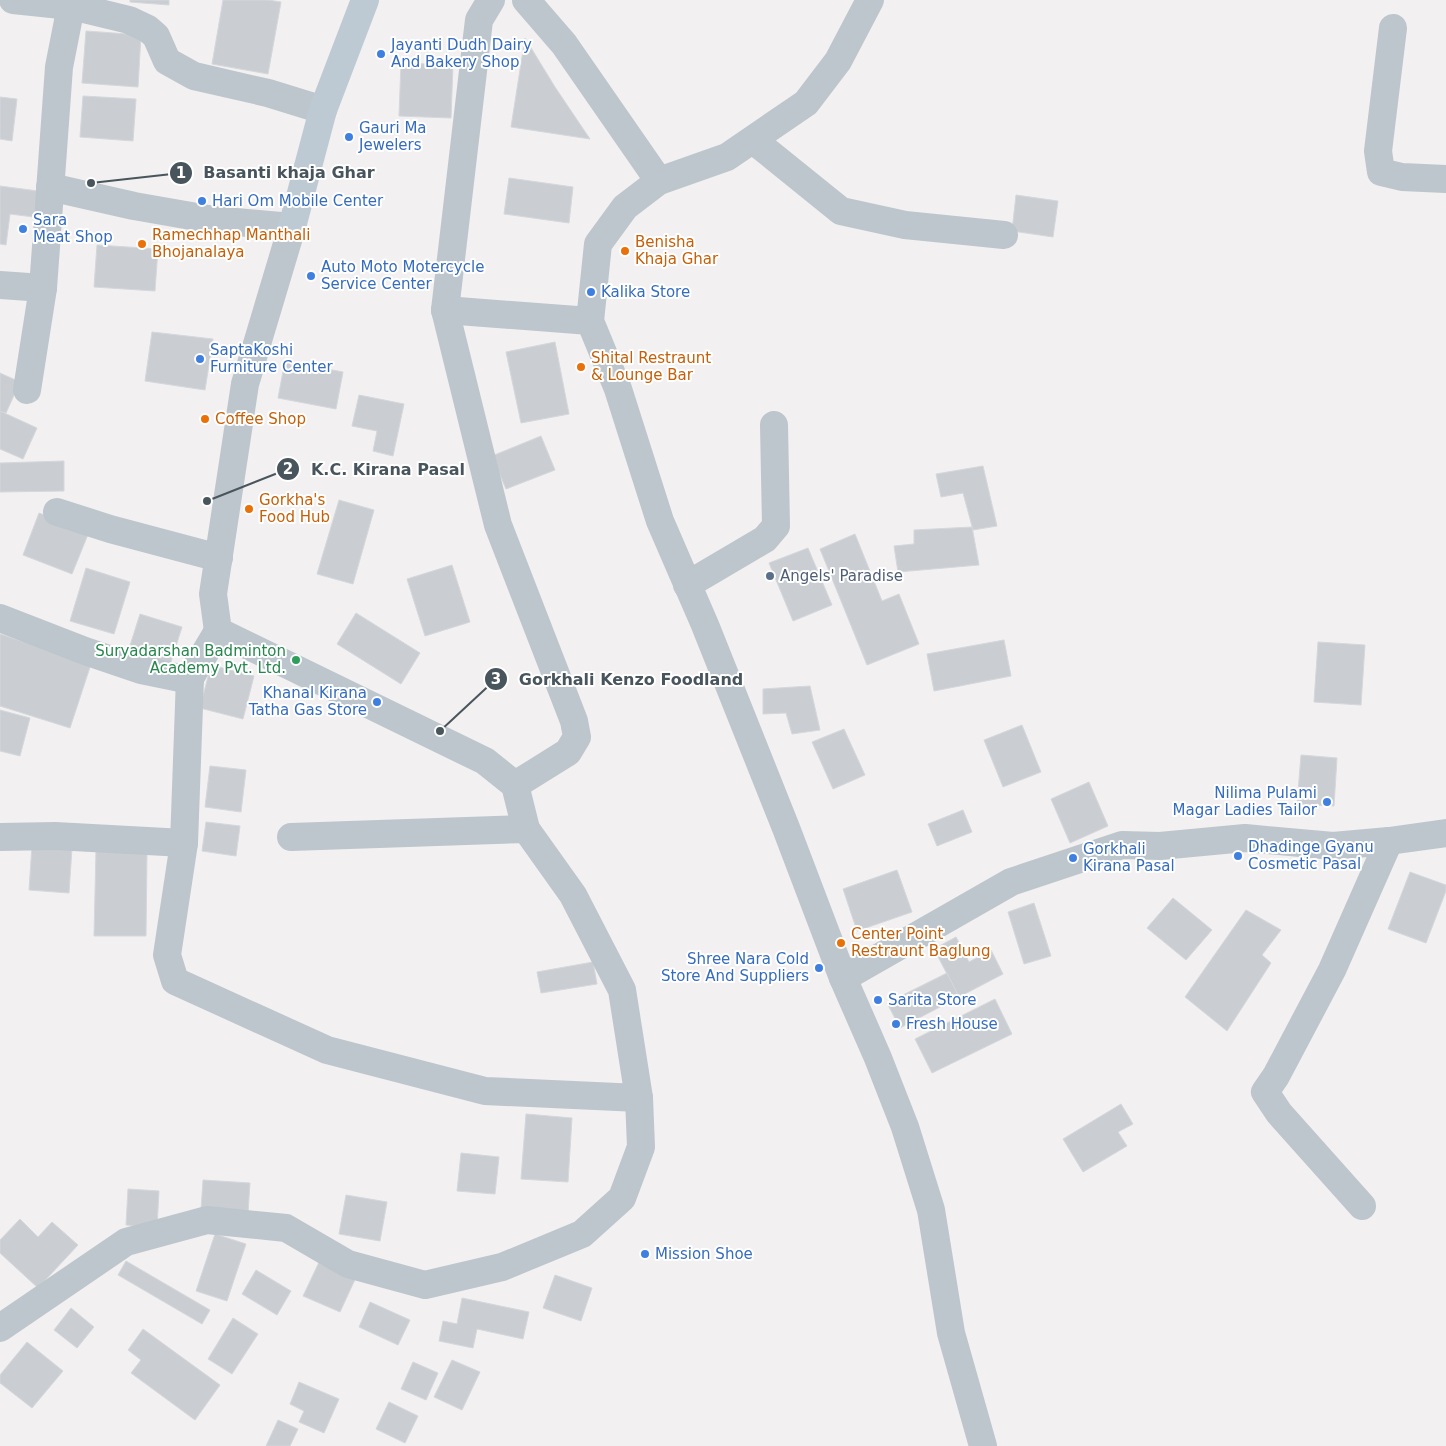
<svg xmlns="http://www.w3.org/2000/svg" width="1446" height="1446" font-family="'DejaVu Sans',sans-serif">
<rect width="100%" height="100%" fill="#f2f0f0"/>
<g fill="#caced2" stroke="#d4d7db">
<path d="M130,0h39v5l-39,-3z"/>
<path d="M223,0h45l13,2 -13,72 -56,-10z"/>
<path d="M86,31l55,4 -3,52 -56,-4z"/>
<path d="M525,38l30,49 35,52 -79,-12z"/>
<path d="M401,63l52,2 -2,53 -52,-2z"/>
<path d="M83,96l53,3 -3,42 -53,-4z"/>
<path d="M0,97l17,2 -5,42 -12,-2z"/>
<path d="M509,178l64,9 -4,36 -65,-9z"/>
<path d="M0,186l38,5 -4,26 -24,-3 -4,31 -6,-1z"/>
<path d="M1016,195l42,6 -5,36 -41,-6z"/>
<path d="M97,245l61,4 -3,42 -61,-4z"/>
<path d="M152,332l61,7 -8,51 -60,-9z"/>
<path d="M555,342l14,72 -48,9 -15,-71z"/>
<path d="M285,361l58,11 -7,37 -58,-11z"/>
<path d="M0,373l20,9 -14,31 -6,-2z"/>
<path d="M359,395l45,9 -11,52 -20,-5 4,-20 -25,-5z"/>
<path d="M0,411l37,17 -14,31 -23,-10z"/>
<path d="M541,436l14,34 -49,19 -14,-33z"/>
<path d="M64,461v30l-64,1v-29z"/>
<path d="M983,466l14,60 -24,4 -10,-37 -22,4 -5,-23z"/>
<path d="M339,500l35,10 -21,74 -36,-10z"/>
<path d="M39,513l50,19 -17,42 -49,-19z"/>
<path d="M972,527l7,38 -81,7 -4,-26 20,-2v-14z"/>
<path d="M855,534l27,67 17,-7 20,50 -52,21 -47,-116z"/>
<path d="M808,548l24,57 -39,16 -24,-58z"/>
<path d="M452,565l18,57 -45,14 -18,-57z"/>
<path d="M86,568l44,14 -16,52 -44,-13z"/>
<path d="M356,613l64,40 -19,31 -64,-40z"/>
<path d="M140,614l42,13 -13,41 -42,-13z"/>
<path d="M0,634l91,30 -21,64 -70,-22z"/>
<path d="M1004,640l7,36 -77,15 -7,-37z"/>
<path d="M1318,642l47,3 -4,60 -47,-3z"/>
<path d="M211,665l43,11 -11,43 -43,-11z"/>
<path d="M810,686l10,44 -28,4 -6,-21 -23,1v-25z"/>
<path d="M0,710l30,8 -10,38 -20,-5z"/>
<path d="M1022,725l19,47 -38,15 -19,-47z"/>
<path d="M844,729l21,46 -32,14 -21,-47z"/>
<path d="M1301,755l36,3 -3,48 -37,-2z"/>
<path d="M210,766l36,4 -5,42 -36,-5z"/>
<path d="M1089,782l19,44 -38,17 -19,-44z"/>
<path d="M963,810l9,22 -35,14 -9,-22z"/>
<path d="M206,822l34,4 -4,30 -34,-5z"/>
<path d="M32,845l40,3 -3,45 -40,-3z"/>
<path d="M96,850l51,1 -1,85h-52z"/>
<path d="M897,870l15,42 -55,19 -14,-42z"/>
<path d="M1410,872l36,13v6l-20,52 -38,-14z"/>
<path d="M1173,898l39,32 -26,30 -39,-32z"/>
<path d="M1034,903l17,53 -27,8 -16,-52z"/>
<path d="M1246,910l35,20 -19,25 9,8 -44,68 -42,-34z"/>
<path d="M956,937l13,25 22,-12 12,24 -44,23 -25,-48z"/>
<path d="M593,962l4,22 -56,9 -4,-21z"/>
<path d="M947,973l12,24 -59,31 -13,-25z"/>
<path d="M995,999l17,35 -80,39 -17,-34z"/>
<path d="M1121,1104l12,20 -15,8 9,14 -44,26 -20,-33z"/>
<path d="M526,1114l46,4 -4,64 -47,-3z"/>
<path d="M461,1153l38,4 -4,37 -38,-3z"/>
<path d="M203,1180l47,3 -2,30 -47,-3z"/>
<path d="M128,1189l31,2 -2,36 -31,-2z"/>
<path d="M346,1195l41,7 -7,39 -41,-7z"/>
<path d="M20,1219l18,18 14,-15 26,23 -40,43 -38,-35v-13z"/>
<path d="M215,1234l31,10 -19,57 -31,-10z"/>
<path d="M322,1256l36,17 -18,39 -37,-16z"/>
<path d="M126,1261l84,49 -8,14 -84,-49z"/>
<path d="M256,1270l35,21 -14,24 -35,-21z"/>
<path d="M555,1275l37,13 -11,33 -38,-13z"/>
<path d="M462,1298l67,14 -6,27 -46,-10 -4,19 -34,-7 4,-20 14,3z"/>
<path d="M370,1302l40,18 -12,25 -39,-18z"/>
<path d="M71,1308l23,19 -17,21 -23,-18z"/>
<path d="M233,1318l25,16 -26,40 -24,-15z"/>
<path d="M143,1329l77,56 -25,35 -64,-47 10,-13 -13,-10z"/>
<path d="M27,1342l36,29 -31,37 -32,-25v-8z"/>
<path d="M452,1360l28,12 -18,38 -28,-13z"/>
<path d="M413,1362l25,11 -12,27 -25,-11z"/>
<path d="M299,1382l40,17 -15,34 -25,-11 5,-11 -14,-7z"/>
<path d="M389,1402l29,14 -13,27 -29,-14z"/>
<path d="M278,1420l20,9 -8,17h-24z"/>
</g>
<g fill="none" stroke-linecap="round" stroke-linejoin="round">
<g stroke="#bcc6cc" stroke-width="28">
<path d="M13,0l58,6 58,14 19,9 8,7 11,25 27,15 74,17 55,17"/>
<path d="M491,0l-12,20 -34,290 53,215 76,196 3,16 -9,15 -53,33"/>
<path d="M526,0l38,44 95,137"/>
<path d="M870,0l-32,61 -32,42 -79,54 -68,24 -34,26 -27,37 -8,77 28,68 42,132 45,104 81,203 57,150 35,80 27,69 26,83 20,123 32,113"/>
<path d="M1393,28l-15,123 3,21 21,5 44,2"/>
<path d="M753,140l88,71 64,14 99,10"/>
<path d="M0,285l43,3"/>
<path d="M445,310l145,11"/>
<path d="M27,390l16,-102 16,-221 12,-61"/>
<path d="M57,512l53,17 109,29"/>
<path d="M687,585l78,-46 11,-13 -2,-101"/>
<path d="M0,618l85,33 56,19 49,10"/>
<path d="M218,631l-28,47 -6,165 -17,112 8,26 152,69 158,41 154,7"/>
<path d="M0,837l55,-1 129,7"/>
<path d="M291,837l235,-8"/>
<path d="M843,978l168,-96 111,-37 38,1 85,-8 88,8 56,-5 57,-8"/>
<path d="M1362,1206l-83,-93 -14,-21 11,-16 56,-106 57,-129"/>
<path d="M0,1328l126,-86 81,-22 79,8 62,36 77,21 77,-18 80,-33 40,-36 19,-51 -2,-49 -17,-108 -49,-95 -47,-66 -11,-44 -30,-24 -267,-130 -5,-37 32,-210 47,-157 -78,-7 -80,-14 -84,-19"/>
</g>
<path stroke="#becad3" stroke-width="28" d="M292,227l31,-117 42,-110"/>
</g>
<g fill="#3f7fe0" stroke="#fff" stroke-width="2">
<circle cx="381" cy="54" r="5"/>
<circle cx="349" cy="137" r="5"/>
<circle cx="202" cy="201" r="5"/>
<circle cx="23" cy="229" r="5"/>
<circle cx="311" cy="276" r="5"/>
<circle cx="591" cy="292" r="5"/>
<circle cx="200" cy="359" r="5"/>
<circle cx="377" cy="702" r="5"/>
<circle cx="1327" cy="802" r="5"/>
<circle cx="1238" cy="856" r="5"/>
<circle cx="1073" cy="858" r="5"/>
<circle cx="819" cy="968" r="5"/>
<circle cx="878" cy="1000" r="5"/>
<circle cx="896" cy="1024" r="5"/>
<circle cx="645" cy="1254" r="5"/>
</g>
<g fill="#e8710a" stroke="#fff" stroke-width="2">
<circle cx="142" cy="244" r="5"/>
<circle cx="625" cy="251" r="5"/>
<circle cx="581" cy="367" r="5"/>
<circle cx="205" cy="419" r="5"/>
<circle cx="249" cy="509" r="5"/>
<circle cx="841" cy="943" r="5"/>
</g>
<circle fill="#5c6f8a" stroke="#fff" stroke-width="2" cx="770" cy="576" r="5"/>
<circle fill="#2e9e5b" stroke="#fff" stroke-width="2" cx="296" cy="660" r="5"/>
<g text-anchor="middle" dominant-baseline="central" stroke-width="4" stroke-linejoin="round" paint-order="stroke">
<g font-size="15" fill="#366cbe" stroke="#fff" text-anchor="start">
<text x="391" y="45">Jayanti Dudh Dairy<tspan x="391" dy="17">And Bakery Shop</tspan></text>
<text x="359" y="128">Gauri Ma<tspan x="359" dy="17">Jewelers</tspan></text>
<text x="212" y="201">Hari Om Mobile Center</text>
<text x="33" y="220">Sara<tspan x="33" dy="17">Meat Shop</tspan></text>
<text x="321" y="267">Auto Moto Motercycle<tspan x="321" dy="17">Service Center</tspan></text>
<text x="601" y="292">Kalika Store</text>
<text x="210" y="350">SaptaKoshi<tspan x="210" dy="17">Furniture Center</tspan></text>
<text x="367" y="693" text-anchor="end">Khanal Kirana<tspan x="367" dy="17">Tatha Gas Store</tspan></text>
<text x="1317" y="793" text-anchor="end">Nilima Pulami<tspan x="1317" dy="17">Magar Ladies Tailor</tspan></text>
<text x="1248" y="847">Dhadinge Gyanu<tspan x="1248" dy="17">Cosmetic Pasal</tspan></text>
<text x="1083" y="849">Gorkhali<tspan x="1083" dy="17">Kirana Pasal</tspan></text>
<text x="809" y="959" text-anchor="end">Shree Nara Cold<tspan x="809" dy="17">Store And Suppliers</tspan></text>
<text x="888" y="1000">Sarita Store</text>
<text x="906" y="1024">Fresh House</text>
<text x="655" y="1254">Mission Shoe</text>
</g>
<g font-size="15" fill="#c56008" stroke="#fff" text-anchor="start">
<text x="152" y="235">Ramechhap Manthali<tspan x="152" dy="17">Bhojanalaya</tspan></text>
<text x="635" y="242">Benisha<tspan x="635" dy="17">Khaja Ghar</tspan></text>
<text x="591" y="358">Shital Restraunt<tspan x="591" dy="17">&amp; Lounge Bar</tspan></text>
<text x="215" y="419">Coffee Shop</text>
<text x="259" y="500">Gorkha's<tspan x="259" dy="17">Food Hub</tspan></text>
<text x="851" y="934">Center Point<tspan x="851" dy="17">Restraunt Baglung</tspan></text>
</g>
<g font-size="15" fill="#4e5e75" stroke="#fff" text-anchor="start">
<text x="780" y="576">Angels' Paradise</text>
</g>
<g font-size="15" fill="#27864d" stroke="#fff" text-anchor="end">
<text x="286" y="651">Suryadarshan Badminton<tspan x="286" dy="17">Academy Pvt. Ltd.</tspan></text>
</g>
</g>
<path fill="none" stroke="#49555d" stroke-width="2" d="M91 183L181 173M207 501L288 469M440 731L496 679"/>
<g fill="#49555d" stroke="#fff" stroke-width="2">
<circle cx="91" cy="183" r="5"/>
<circle cx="207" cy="501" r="5"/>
<circle cx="440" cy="731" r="5"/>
<circle cx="181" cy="173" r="12"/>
<circle cx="288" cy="469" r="12"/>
<circle cx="496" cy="679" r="12"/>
</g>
<g font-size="15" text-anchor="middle" font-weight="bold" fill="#fff">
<text x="181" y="178">1</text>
<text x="288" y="474">2</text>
<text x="496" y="684">3</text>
</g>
<g font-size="16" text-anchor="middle" font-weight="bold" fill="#49555d" stroke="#fff" stroke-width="4" stroke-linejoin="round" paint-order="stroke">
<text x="289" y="178">Basanti khaja Ghar</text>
<text x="388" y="475">K.C. Kirana Pasal</text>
<text x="631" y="685">Gorkhali Kenzo Foodland</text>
</g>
</svg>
